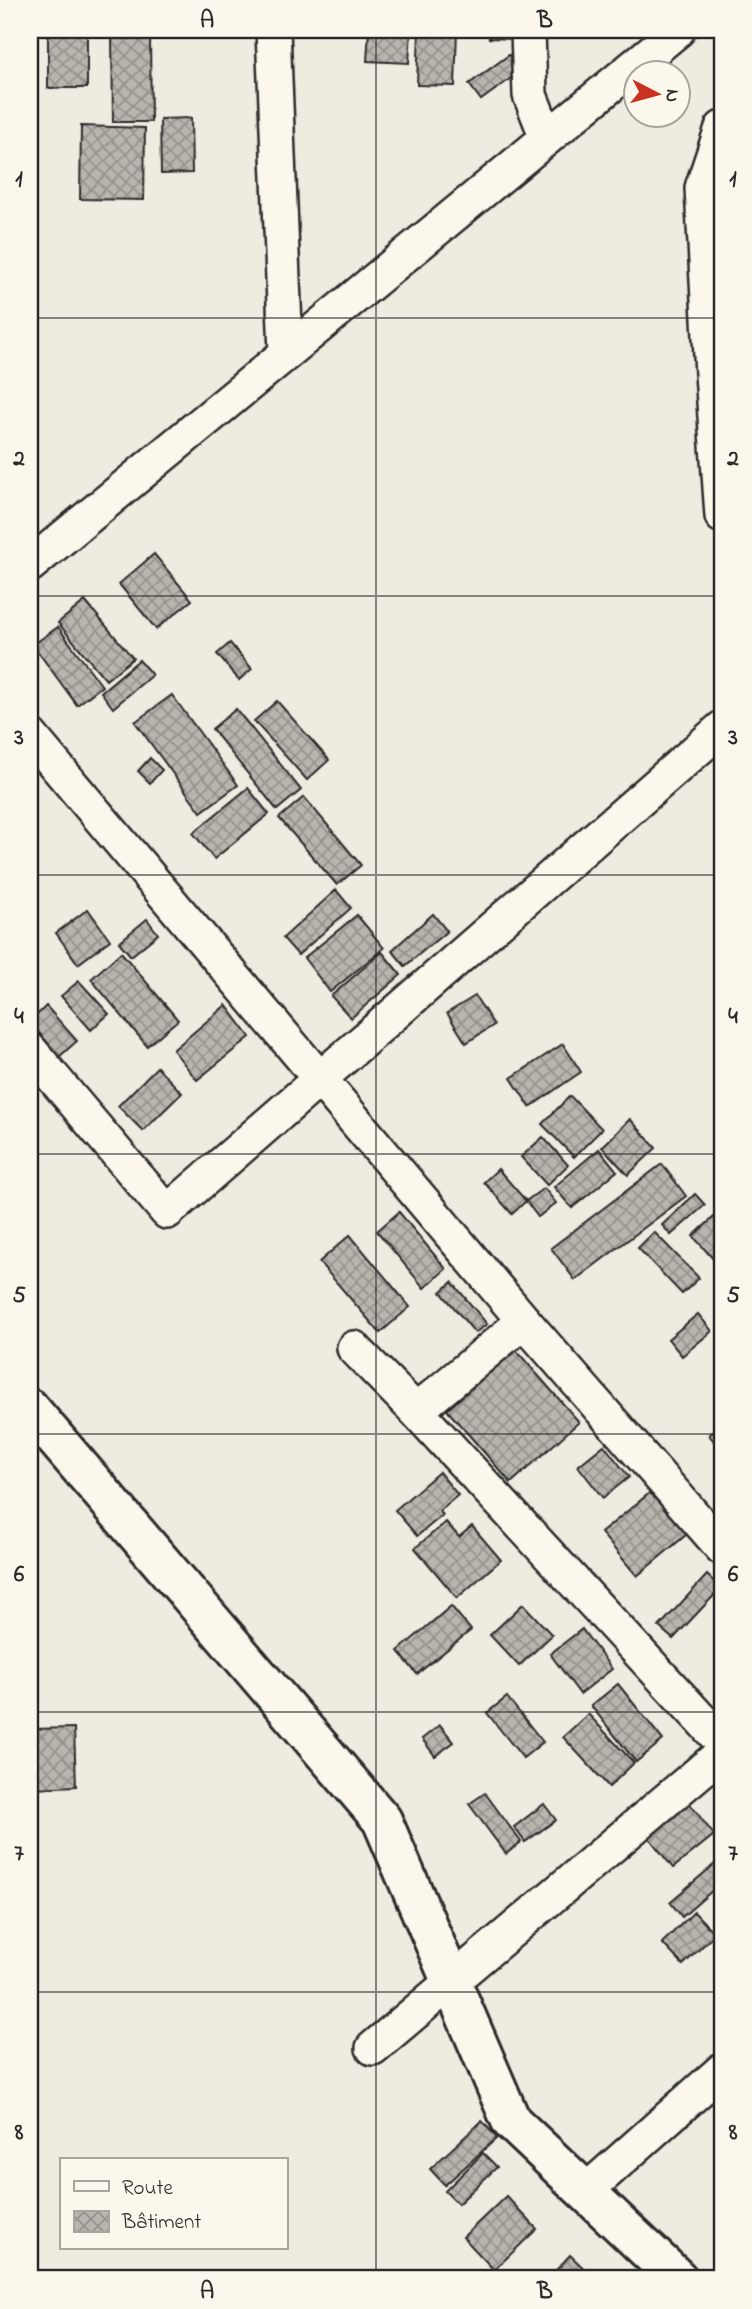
<svg xmlns="http://www.w3.org/2000/svg" width="752" height="2309" font-family="'Indie Flower',sans-serif">
<defs>
<pattern id="building-cross-hatch" width="8" height="8" patternUnits="userSpaceOnUse" patternTransform="scale(1.75)"><rect width="8" height="8" fill="#b8b5ae"/><path d="M0 0l8 8M0 8l8-8" fill="none" stroke="#96938e"/></pattern>
</defs>
<rect width="100%" height="100%" fill="#eeebe0"/>
<filter id="ink" filterUnits="userSpaceOnUse"><feTurbulence type="fractalNoise" baseFrequency=".0143" numOctaves="2"/><feDisplacementMap in="SourceGraphic" scale="14" xChannelSelector="R" yChannelSelector="G"/><feConvolveMatrix kernelMatrix="1 2 1 2 8 2 1 2 1" color-interpolation-filters="sRGB"/></filter>
<g filter="url(#ink)">
<g fill="url(#building-cross-hatch)" stroke="#2b2b2b" stroke-width="2">
<path d="M369,30h42l-2,33 -42,-2z"/>
<path d="M419,30h38l-2,56 -38,-1z"/>
<path d="M490,30h25v9l-26,-1z"/>
<rect x="48" y="33" width="39" height="55"/>
<path d="M112,36h38l1,86h-38z"/>
<path d="M509,55l12,16 -40,29 -12,-16z"/>
<path d="M191,118l1,55 -31,1 -1,-55z"/>
<path d="M81,126l64,2 -1,72 -64,-1z"/>
<path d="M154,554l38,46 -36,29 -37,-45z"/>
<path d="M85,601l48,57 -27,22 -48,-57z"/>
<path d="M58,627l44,59 -25,19 -44,-60z"/>
<path d="M230,643l22,26 -13,11 -22,-26z"/>
<path d="M139,660l13,15 -39,33 -12,-16z"/>
<path d="M172,695l66,90 -37,27 -66,-90z"/>
<path d="M277,701l52,59 -22,20 -53,-59z"/>
<path d="M236,709l65,81 -24,20 -65,-81z"/>
<path d="M150,758l12,12 -12,13 -12,-12z"/>
<path d="M248,788l21,26 -55,45 -21,-26z"/>
<path d="M304,797l57,68 -24,20 -58,-67z"/>
<path d="M336,890l15,18 -53,47 -15,-17z"/>
<path d="M88,909l22,31 -32,24 -22,-31z"/>
<path d="M433,914l14,17 -42,35 -13,-16z"/>
<path d="M357,915l27,33 -54,44 -26,-34z"/>
<path d="M147,919l11,15 -27,22 -12,-14z"/>
<path d="M121,952l57,68 -31,26 -56,-67z"/>
<path d="M382,952l19,23 -50,43 -20,-22z"/>
<path d="M79,981l30,33 -18,16 -30,-34z"/>
<path d="M475,996l19,29 -28,18 -19,-30z"/>
<path d="M226,1005l24,32 -53,43 -24,-30z"/>
<path d="M46,1006l31,35 -18,16 -29,-35z"/>
<path d="M563,1044l18,28 -51,35 -19,-29z"/>
<path d="M157,1067l25,26 -39,38 -25,-25z"/>
<path d="M570,1096l32,33 -28,28 -32,-33z"/>
<path d="M630,1119l26,29 -28,27 -26,-28z"/>
<path d="M543,1137l25,28 -21,20 -26,-28z"/>
<path d="M599,1149l18,22 -45,37 -18,-21z"/>
<path d="M662,1164l24,32 -111,84 -24,-32z"/>
<path d="M498,1169l28,32 -14,13 -28,-32z"/>
<path d="M544,1188l12,15 -18,14 -12,-16z"/>
<path d="M695,1194l10,11 -34,30 -9,-10z"/>
<path d="M399,1212l47,57 -22,19 -47,-57z"/>
<path d="M714,1217l8,9v43l-29,-33z"/>
<path d="M654,1232l45,46 -17,16 -44,-46z"/>
<path d="M350,1235l60,72 -30,26 -61,-71z"/>
<path d="M452,1282l35,42 -12,9 -34,-41z"/>
<path d="M698,1314l14,17 -30,25 -14,-17z"/>
<path d="M515,1349l64,73 -68,61 -64,-73z"/>
<path d="M722,1425v24l-1,1 -12,-15z"/>
<path d="M604,1445l25,32 -26,21 -25,-32z"/>
<path d="M439,1472l19,23 -19,16 4,4 -26,21 -22,-26z"/>
<path d="M652,1491l35,43 -50,42 -36,-43z"/>
<path d="M446,1522l13,15 13,-11 29,34 -44,38 -42,-50z"/>
<path d="M707,1575l14,13 -48,51 -14,-12z"/>
<path d="M523,1604l29,31 -33,31 -29,-31z"/>
<path d="M451,1606l20,24 -54,44 -19,-23z"/>
<path d="M582,1629l30,40 -32,25 -30,-40z"/>
<path d="M618,1684l45,56 -27,22 -45,-56z"/>
<path d="M507,1697l36,45 -20,16 -36,-45z"/>
<path d="M588,1714l46,49 -25,24 -46,-50z"/>
<path d="M440,1725l14,17 -19,14 -13,-17z"/>
<path d="M74,1728l2,58 -42,2 -3,-59z"/>
<path d="M681,1792l33,43 -41,33 -34,-43z"/>
<path d="M485,1793l36,49 -15,12 -37,-50z"/>
<path d="M544,1804l12,16 -31,22 -11,-15z"/>
<path d="M722,1858v24l-40,35 -12,-15z"/>
<path d="M694,1912l21,22 -32,31 -21,-22z"/>
<path d="M482,2121l15,17 -52,47 -15,-16z"/>
<path d="M483,2153l14,14 -39,37 -13,-13z"/>
<path d="M506,2196l31,33 -43,41 -31,-33z"/>
<path d="M570,2255l25,24h-47z"/>
</g>
<g fill="none" stroke-linecap="round" stroke-linejoin="round">
<defs>
<g id="street">
<path d="M273,30l13,323"/>
<path d="M528,30l2,65 17,43"/>
<path d="M722,128l-20,60 10,186 10,142"/>
<path d="M30,565l648,-535"/>
<path d="M30,735l494,586 198,227"/>
<path d="M30,1050l137,162 555,-484"/>
<path d="M354,1348l62,63 306,331"/>
<path d="M416,1411l108,-90"/>
<path d="M373,2048l349,-295"/>
<path d="M586,2191l136,-121"/>
</g>
<path id="secondary" d="M30,1409l352,411 129,301 167,158"/>
</defs>
<use href="#street" stroke="#2b2b2b" stroke-width="38"/>
<use href="#secondary" stroke="#2b2b2b" stroke-width="44"/>
<use href="#street" stroke="#fbf7ec" stroke-width="33"/>
<use href="#secondary" stroke="#fbf7ec" stroke-width="38"/>
</g>
</g>
<path fill="none" stroke="#2b2b2b" stroke-width="2" stroke-opacity="0.55" d="M376,30v2249M30,318h692M30,596h692M30,875h692M30,1154h692M30,1434h692M30,1712h692M30,1992h692"/>
<rect width="752" height="2309" fill="none" stroke="#fbf7ec" stroke-width="77"/>
<rect x="60" y="2158" width="228" height="91" fill="#fbf7ec" stroke="#a8a59f" stroke-width="2"/>
<rect x="74" y="2181" width="35" height="10" fill="#fbf7ec" stroke="#a8a59f" stroke-width="2"/>
<text x="122" y="2194" font-size="21" fill="#2b2b2b">Route</text>
<rect x="74" y="2211" width="35" height="21" fill="url(#building-cross-hatch)" stroke="#a8a59f" stroke-width="2"/>
<text x="122" y="2228" font-size="21" fill="#2b2b2b">Bâtiment</text>
<g transform="translate(657 94) rotate(96)"><circle r="33" fill="#fbf7ec" stroke="#a8a59f" stroke-width="2"/>
<path d="M0-5L12 26L0 18L-12 26Z" fill="#c8321e"/>
<text y="-10" font-size="19" font-weight="bold" text-anchor="middle" fill="#2b2b2b">N</text>
</g>
<rect x="38" y="38" width="676" height="2232" fill="none" stroke="#2b2b2b" stroke-width="2.5"/>
<g font-size="23" text-anchor="middle" font-weight="bold" fill="#2b2b2b">
<text x="207" y="27">A</text>
<text x="545" y="27">B</text>
<text x="19" y="186">1</text>
<text x="733" y="186">1</text>
<text x="19" y="465">2</text>
<text x="733" y="465">2</text>
<text x="19" y="744">3</text>
<text x="733" y="744">3</text>
<text x="19" y="1023">4</text>
<text x="733" y="1023">4</text>
<text x="19" y="1302">5</text>
<text x="733" y="1302">5</text>
<text x="19" y="1581">6</text>
<text x="733" y="1581">6</text>
<text x="19" y="1860">7</text>
<text x="733" y="1860">7</text>
<text x="19" y="2139">8</text>
<text x="733" y="2139">8</text>
<text x="207" y="2298">A</text>
<text x="545" y="2298">B</text>
</g>
</svg>
